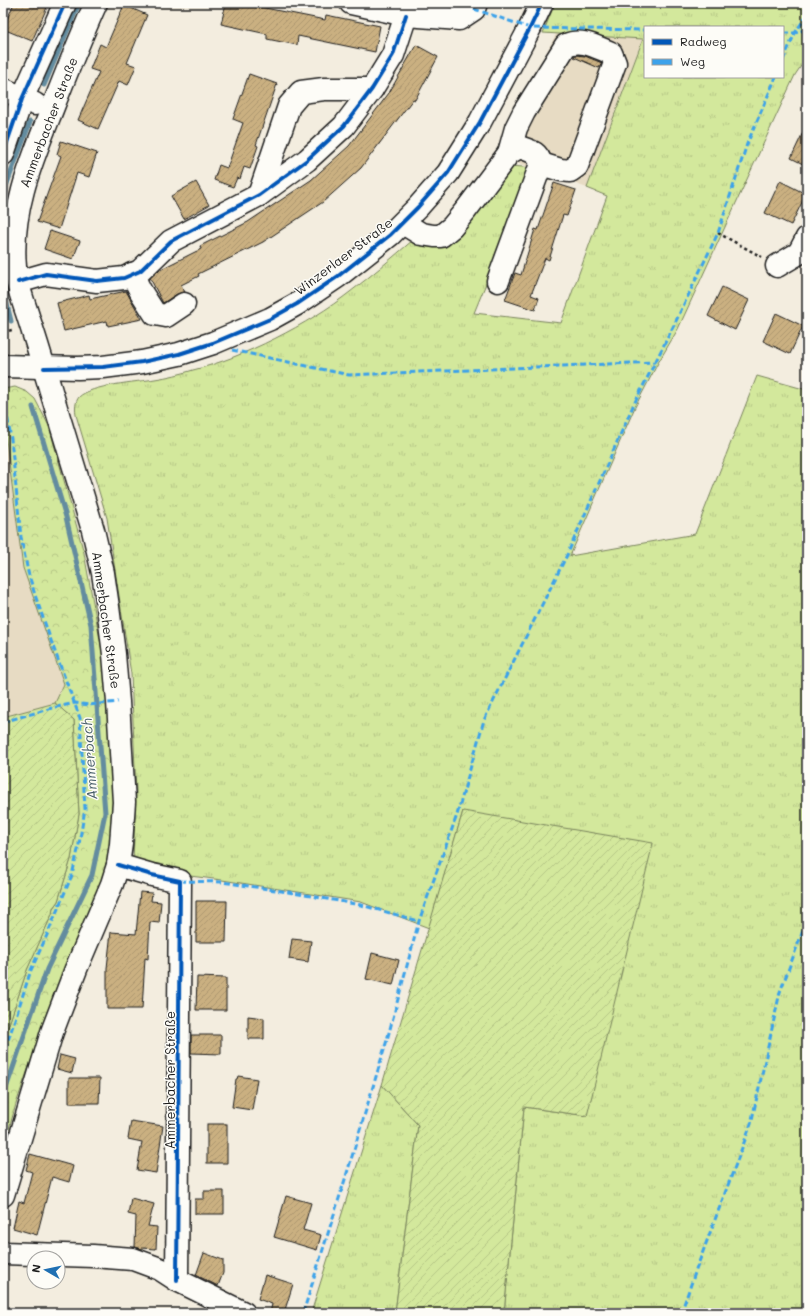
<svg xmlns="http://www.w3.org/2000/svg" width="810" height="1316" font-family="Mali,sans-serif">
<defs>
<pattern id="grass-tufts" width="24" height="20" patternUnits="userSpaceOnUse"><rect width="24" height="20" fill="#d3e89c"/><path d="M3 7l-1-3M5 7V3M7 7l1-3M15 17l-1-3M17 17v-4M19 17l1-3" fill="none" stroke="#b5c686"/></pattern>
<pattern id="forest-crowns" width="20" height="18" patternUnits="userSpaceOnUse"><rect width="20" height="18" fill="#d3e89c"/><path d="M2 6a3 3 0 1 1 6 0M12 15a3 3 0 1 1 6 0" fill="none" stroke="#b5c686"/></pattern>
<pattern id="garden-furrows" width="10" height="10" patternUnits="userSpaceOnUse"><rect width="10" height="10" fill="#d3e89c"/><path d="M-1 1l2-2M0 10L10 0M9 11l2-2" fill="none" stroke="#b5c686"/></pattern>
<pattern id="building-hatch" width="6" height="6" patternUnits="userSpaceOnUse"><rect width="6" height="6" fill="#cab081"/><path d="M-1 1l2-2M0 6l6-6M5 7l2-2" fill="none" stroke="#ad976f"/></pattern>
</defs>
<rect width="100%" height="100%" fill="#f3eddf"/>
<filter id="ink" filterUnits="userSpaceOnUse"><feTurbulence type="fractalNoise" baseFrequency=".025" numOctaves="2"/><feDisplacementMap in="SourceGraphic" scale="8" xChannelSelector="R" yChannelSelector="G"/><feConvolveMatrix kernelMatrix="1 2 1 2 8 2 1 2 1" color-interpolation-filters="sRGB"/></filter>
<g filter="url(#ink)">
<g fill="#e7dbc3">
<path d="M556,34l87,4 -56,150 -92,-33z"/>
<path d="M3,417l20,151 41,116 -9,19 -52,14z"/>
</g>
<g fill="url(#grass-tufts)" stroke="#78825c" fill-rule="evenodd">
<path d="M555,3h252v54l-12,18 -117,254 -20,34 -23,44 -65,149 125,-22 62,-158 50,14v923h-303l20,-206 63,9 -124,-305 -34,117 -68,-26 -139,-22 -40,-5 -49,-14 3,-70 -5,-117 -24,-156 -31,-103c-1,-6 -1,-13 3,-18 12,-12 58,-15 76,-18 13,-2 26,-5 38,-9 50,-12 116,-46 157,-78 21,-16 42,-34 63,-52l20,7 79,-81 21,2 -59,145 87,10 46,-127 -20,-8 56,-149 -100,-6zM645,27h138v50h-138z"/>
<path d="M382,1085l36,40 -23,188h-84z"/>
</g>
<path fill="url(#forest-crowns)" stroke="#78825c" d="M15,387l12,5 8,7 14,27 35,127 23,125 8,117 -2,70 -60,132 -37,107 -13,46v-108l24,-72 25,-56 1,-6 5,-7 13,-42 8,-45 -5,-94 -19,-17 9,-19 -41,-116 -20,-151v-28z"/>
<g fill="url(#garden-furrows)" stroke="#78825c">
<path d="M55,703l19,17 5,94 -8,45 -13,42 -5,7 -1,6 -25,56 -24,72v-325z"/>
<path d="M463,811l190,32 -66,273 -63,-9 -20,206h-109l23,-188 -36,-40z"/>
</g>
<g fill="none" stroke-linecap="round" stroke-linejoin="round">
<g stroke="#648c9f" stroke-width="5">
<path d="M44,85l35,-82"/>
<path d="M3,194l27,-72"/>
<path d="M3,288l8,33"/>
<path d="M3,1097l44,-128 45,-94 13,-62 -14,-188 -25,-108 -33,-110"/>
</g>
</g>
<g fill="url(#building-hatch)" stroke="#1c1c1c">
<path d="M14,3h35l-17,38 -29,-12z"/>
<path d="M226,3h14l85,17 1,-5 54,11 -5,26 -77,-16 -1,9 -30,-6v-5l-46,-10z"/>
<path d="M124,5l23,10 -20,48 9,3 -8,19 -9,-4 -21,48 -20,-9 21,-48 -9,-3 10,-25 6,3z"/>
<path d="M416,45l22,12 -23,43 -2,-1 -52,69 -38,34 -60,40 -65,32 1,2 -18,9 4,7 -8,2 -14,9 -13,-25 9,-8 42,-21 -1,-3 48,-24 63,-42 38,-34 40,-53z"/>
<path d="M575,55l10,1 17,7 -3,5 -25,-11z"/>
<path d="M249,74l28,10 -21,61 2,1 -8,23 -6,-2 -4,12 -3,-1 -4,9 -19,-7 5,-15 8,3 16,-45 -10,-4z"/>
<path d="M807,124v42l-16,-8z"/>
<path d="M61,141l36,12 -8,24 -12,-4 -18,56 -22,-7 24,-66 -4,-2z"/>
<path d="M780,181l26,13 -15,31 -26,-12z"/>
<path d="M196,182l13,23 -25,14 -13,-23z"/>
<path d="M554,183l22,7 -9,26 -4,-1 -14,45 -4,-2 -14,37 8,3 -4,12 -30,-10 10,-27 6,2 14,-46 3,1z"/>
<path d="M50,231l30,10 -7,18 -29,-10z"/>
<path d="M722,287l27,13 -14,30 -27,-14z"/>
<path d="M126,291l16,28 -34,7 -1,-5 -43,10 -7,-28 32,-8 1,4z"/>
<path d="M776,313l27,13 -13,28 -27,-13z"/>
<path d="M140,892l12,1 -1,8 10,1 -2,21 -9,-1 -2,37 -3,-1 -3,51h-35v-41l4,-36 25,2z"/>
<path d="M196,901h31l-1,41h-30z"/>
<path d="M292,939l19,2 -3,21 -19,-3z"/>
<path d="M372,953l27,7 -6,25 -27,-6z"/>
<path d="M197,977l29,1v32h-30z"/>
<path d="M248,1016l16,2v21h-16z"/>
<path d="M191,1035h30v19l-30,-1z"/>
<path d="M60,1055l15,4 -3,14 -15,-4z"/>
<path d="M238,1076l19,3 -5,31 -20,-3 4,-28h1z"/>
<path d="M69,1078h31l-1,25h-30z"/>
<path d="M131,1121l32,5 -7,47 -19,-3 5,-28 -14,-3z"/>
<rect x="207" y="1124" width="20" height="39"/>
<path d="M30,1154l43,12 -4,16 -17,-5 -15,58 -24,-7 6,-27 5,2 8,-31 -6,-2z"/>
<path d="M204,1191h20v23h-29v-15h9z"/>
<path d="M286,1196l25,7 -8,27 18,5 -4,15 -43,-13z"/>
<path d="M131,1198l23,6 -6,22 9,1 -1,22 -14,-1v1l-7,-2 1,-31 -8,-2z"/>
<path d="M204,1253l19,7v13l-5,13 -22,-11z"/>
<path d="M265,1275l28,9 -9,29h-14l2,-9 -14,-5z"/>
</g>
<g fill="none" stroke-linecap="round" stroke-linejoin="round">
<defs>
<g id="minor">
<path d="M351,3l55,12 53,4 15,-10 2,-6"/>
<path d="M3,89l32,15"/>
<path d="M509,153l7,-25 8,-16 42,-67c16,-7 30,2 45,8l4,10 -38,103 -7,5 -9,-1 -20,-6"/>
<path d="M3,154l19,-55 43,-96"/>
<path d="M259,195l30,-89 12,-14 23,-3h48"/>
<path d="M403,223l18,11 13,2h7l11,-9 14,-17 43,-57 10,-6c12,4 19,5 22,17l-43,117"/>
<path d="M777,266l22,-13 8,-15"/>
<path d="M132,274l9,18 14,22 11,2 18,-12"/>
<path d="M18,282l28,-8 51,7 27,-3 16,-7 31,-30 88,-46 48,-35 37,-34 28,-37 21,-34 13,-40"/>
<path d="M44,368c-5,-18 -11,-36 -17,-55 -5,-15 -11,-31 -12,-46 -5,-55 16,-105 36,-155 14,-36 29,-73 45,-109"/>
<path d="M118,865l34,10 28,6 -3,399"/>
<path d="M3,1253l90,3 40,3 27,10 17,11 67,33"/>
</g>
<g id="major">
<path d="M3,366l75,2 25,-1 39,-5 37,-8 34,-11 57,-24 27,-15 40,-27 53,-42 28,-28 30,-34 32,-51 50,-94 12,-25"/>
<path d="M3,1195l49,-163 24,-63 36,-85 6,-19 3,-21 3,-42 -6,-100 -4,-48 -6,-47 -5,-34 -10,-43 -49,-162"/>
</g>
</defs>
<use href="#minor" stroke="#1c1c1c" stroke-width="25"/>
<use href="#major" stroke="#1c1c1c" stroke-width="25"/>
<g stroke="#1c1c1c" stroke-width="2.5" stroke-dasharray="3 3" stroke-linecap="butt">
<path d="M718,233l44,24"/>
<path d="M3,332l9,-2"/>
</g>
<use href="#minor" stroke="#fdfcf7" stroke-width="22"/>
<use href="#major" stroke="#fdfcf7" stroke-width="22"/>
<g stroke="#3da2ea" stroke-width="3" stroke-dasharray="6 3" stroke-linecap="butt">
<path d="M474,9l56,19 115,2"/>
<path d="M783,33h12l12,-4"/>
<path d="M783,60l12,-27 12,-18"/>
<path d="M232,350l117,25 306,-13"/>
<path d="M3,392l8,47 10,98 7,35 7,23 19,54 26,69 5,91 -7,41 -6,25 -25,60 -16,35 -28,86"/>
<path d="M3,722l49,-14 23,-5 14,2 29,-3"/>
<path d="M180,881l42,1 66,10 73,13 58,16"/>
<path d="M303,1313l44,-140 40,-133 32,-119 38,-106 27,-95 83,-165 66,-149 41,-81 44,-92 29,-89 29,-67"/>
<path d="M681,1313l15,-43 55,-146 29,-132 27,-72"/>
</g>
<defs>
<g id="cycleway">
<path d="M3,154l19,-55 43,-96"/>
<path d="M18,282l28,-8 51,7 27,-3 16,-7 31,-30 88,-46 48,-35 37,-34 28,-37 21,-34 13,-40"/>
<path d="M44,368l59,-1 39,-5 37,-8 34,-11 57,-24 27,-15 40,-27 53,-42 28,-28 30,-34 32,-51 50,-94 12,-25"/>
<path d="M118,865l34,10 28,6 -3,399"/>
</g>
</defs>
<use href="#cycleway" stroke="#fdfcf7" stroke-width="6"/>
<use href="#cycleway" stroke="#0057b8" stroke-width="4"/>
</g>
</g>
<g text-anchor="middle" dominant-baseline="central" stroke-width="3" stroke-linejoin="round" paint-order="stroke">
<g font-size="13" fill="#1c1c1c" stroke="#fdfcf7">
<text transform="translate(48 122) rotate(-69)">Ammerbacher Straße</text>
<text transform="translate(343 256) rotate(-37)">Winzerlaer Straße</text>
<text transform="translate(107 620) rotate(82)">Ammerbacher Straße</text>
<text transform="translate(169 1080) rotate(-90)">Ammerbacher Straße</text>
</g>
<g font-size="14" font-style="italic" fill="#465d68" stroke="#fdfcf7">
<text transform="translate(89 759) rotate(-94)">Ammerbach</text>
</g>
</g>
<rect width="810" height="1316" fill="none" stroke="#fdfcf7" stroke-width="16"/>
<rect x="8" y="8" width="794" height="1300" fill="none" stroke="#1c1c1c" stroke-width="1.5" filter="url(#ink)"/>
<rect x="644" y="26" width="140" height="52" fill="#fdfcf7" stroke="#a3a29f"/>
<rect x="652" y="39" width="20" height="6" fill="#0057b8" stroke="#a3a29f"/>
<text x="680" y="46" font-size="12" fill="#1c1c1c">Radweg</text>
<rect x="652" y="59" width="20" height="6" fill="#3da2ea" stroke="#a3a29f"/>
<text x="680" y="66" font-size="12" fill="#1c1c1c">Weg</text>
<g transform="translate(46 1270) rotate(279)"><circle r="19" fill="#fdfcf7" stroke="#a3a29f"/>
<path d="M0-3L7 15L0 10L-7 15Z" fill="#1f6fb2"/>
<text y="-6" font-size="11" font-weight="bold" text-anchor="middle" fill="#1c1c1c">N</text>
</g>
</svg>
